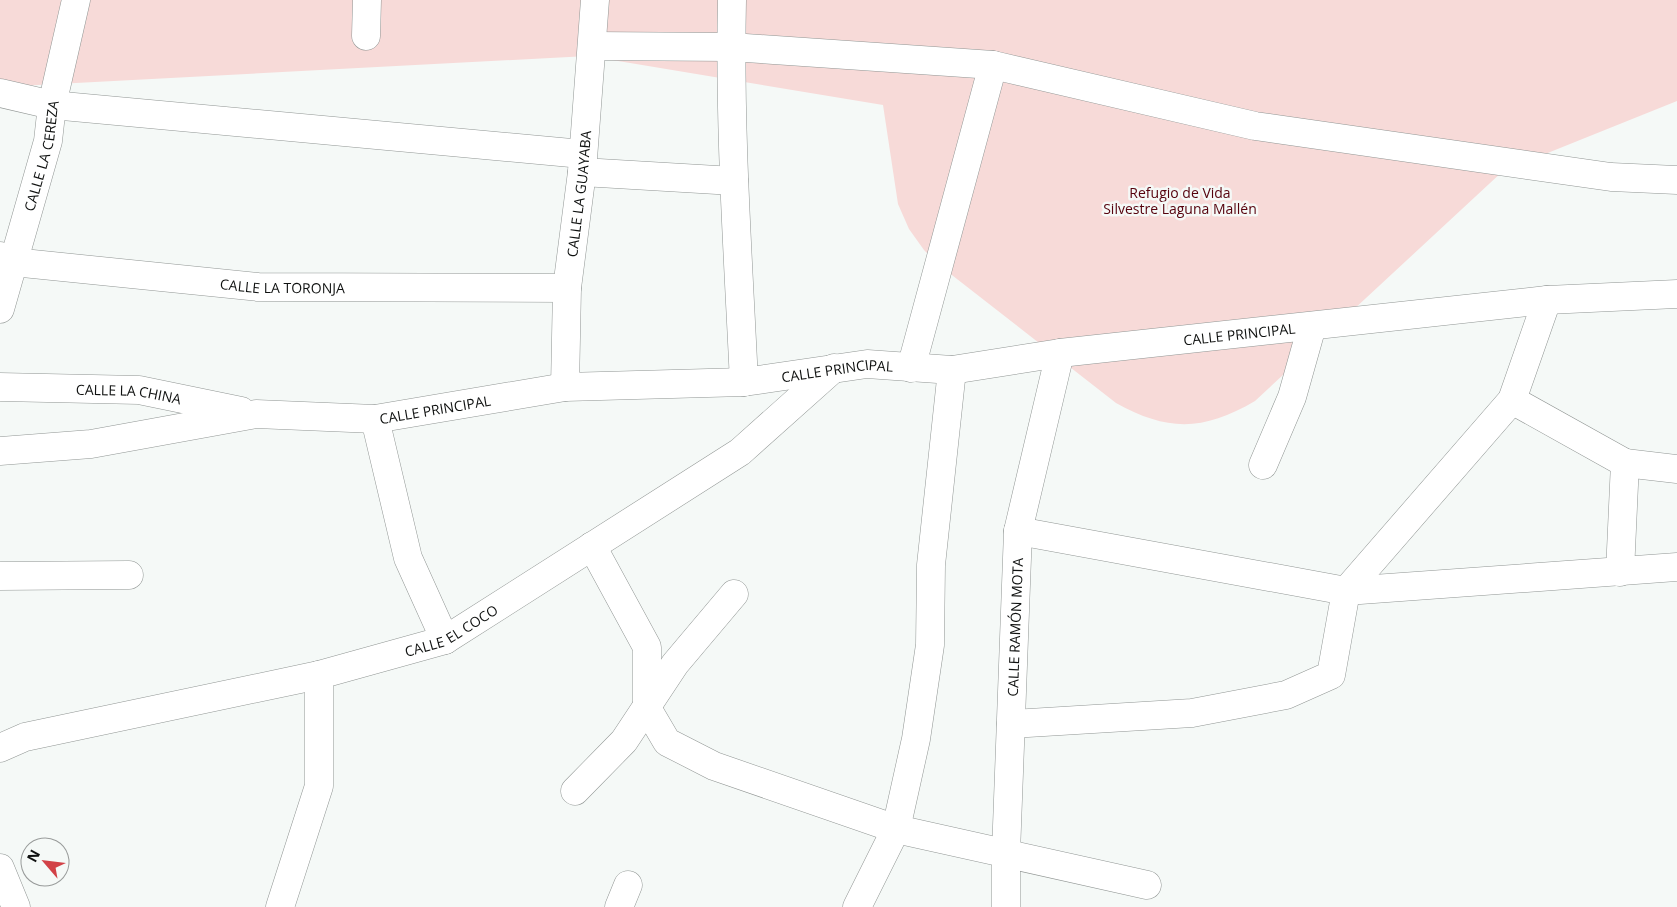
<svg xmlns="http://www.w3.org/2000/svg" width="1677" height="907" font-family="'Open Sans',sans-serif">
<rect width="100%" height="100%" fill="#f5f9f7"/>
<path fill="#f7dad8" d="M0,0h1677v101l-174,70 -248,230c-51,30 -87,31 -139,2l-177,-138 -15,-15 -15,-21 -11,-25 -15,-99 -295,-49 -588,31z"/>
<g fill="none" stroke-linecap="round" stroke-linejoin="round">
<defs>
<g id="minor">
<path d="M732,0c-3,127 6,255 12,382"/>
<path d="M366,36l1,-36"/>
<path d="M592,46l139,1 262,18 262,61 356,51 66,3"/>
<path d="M0,93l52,12 530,49"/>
<path d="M582,172l152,9"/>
<path id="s1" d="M0,256l13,6 245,25 309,1"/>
<path id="s2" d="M0,309l48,-168 4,-36 24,-105"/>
<path d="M911,368l82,-303"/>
<path id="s3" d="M0,387l139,3 102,21"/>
<path id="s4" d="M565,387l2,-99 15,-116 13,-172"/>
<path d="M1512,400l113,63 -5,109"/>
<path d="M375,419l33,139 37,82"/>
<path id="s5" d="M0,451l91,-7 165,-30 119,5 190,-32 179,-5 123,-18 85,6 108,-17 487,-53 130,-6"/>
<path d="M1625,463l52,6"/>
<path d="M1263,465l29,-68 20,-71"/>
<path d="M1018,531l328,60 331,-24"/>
<path d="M592,546l55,101v61l20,34 47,24 182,63 251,56"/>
<path d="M0,576l129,-1"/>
<path d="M1011,724l181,-11 94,-18 45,-20 15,-84 166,-191 35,-100"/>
<path id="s6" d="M0,748l25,-11 294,-62 126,-35 295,-188 94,-84"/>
<path d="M575,791l49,-50 51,-77 59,-70"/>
<path d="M0,868l16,39"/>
<path d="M280,907l39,-121v-111"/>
<path d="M619,907l9,-22"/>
<path d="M857,907l39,-78 20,-90 14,-94 1,-80 21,-195"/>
<path id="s7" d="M1006,907v-54l12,-322 42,-178"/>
</g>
</defs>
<use href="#minor" stroke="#919694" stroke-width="29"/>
<use href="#minor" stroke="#fff" stroke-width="28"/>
</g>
<g text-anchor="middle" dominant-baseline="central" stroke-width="5" stroke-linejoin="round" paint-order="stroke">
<g font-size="14" fill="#0f1110" stroke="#f5f9f7">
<text stroke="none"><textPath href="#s2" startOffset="159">CALLE LA CEREZA</textPath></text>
<text stroke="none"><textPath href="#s4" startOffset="194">CALLE LA GUAYABA</textPath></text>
<text stroke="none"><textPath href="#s1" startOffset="285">CALLE LA TORONJA</textPath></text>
<text stroke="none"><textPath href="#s5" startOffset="1249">CALLE PRINCIPAL</textPath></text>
<text stroke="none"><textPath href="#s5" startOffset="844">CALLE PRINCIPAL</textPath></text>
<text stroke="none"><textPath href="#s3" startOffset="129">CALLE LA CHINA</textPath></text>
<text stroke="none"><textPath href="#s5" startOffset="439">CALLE PRINCIPAL</textPath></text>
<text stroke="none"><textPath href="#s6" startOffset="468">CALLE EL COCO</textPath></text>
<text stroke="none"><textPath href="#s7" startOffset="280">CALLE RAMÓN MOTA</textPath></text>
</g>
<g font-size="14" fill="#56020d" stroke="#f5f9f7">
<text x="1180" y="192">Refugio de Vida<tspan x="1180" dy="16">Silvestre Laguna Mallén</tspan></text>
</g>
</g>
<g transform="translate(45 862) rotate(298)"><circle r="24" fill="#f5f9f7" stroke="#999c9b"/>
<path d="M0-4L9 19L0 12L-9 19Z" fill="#d24247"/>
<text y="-8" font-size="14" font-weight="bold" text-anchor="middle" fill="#0f1110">N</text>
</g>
</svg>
